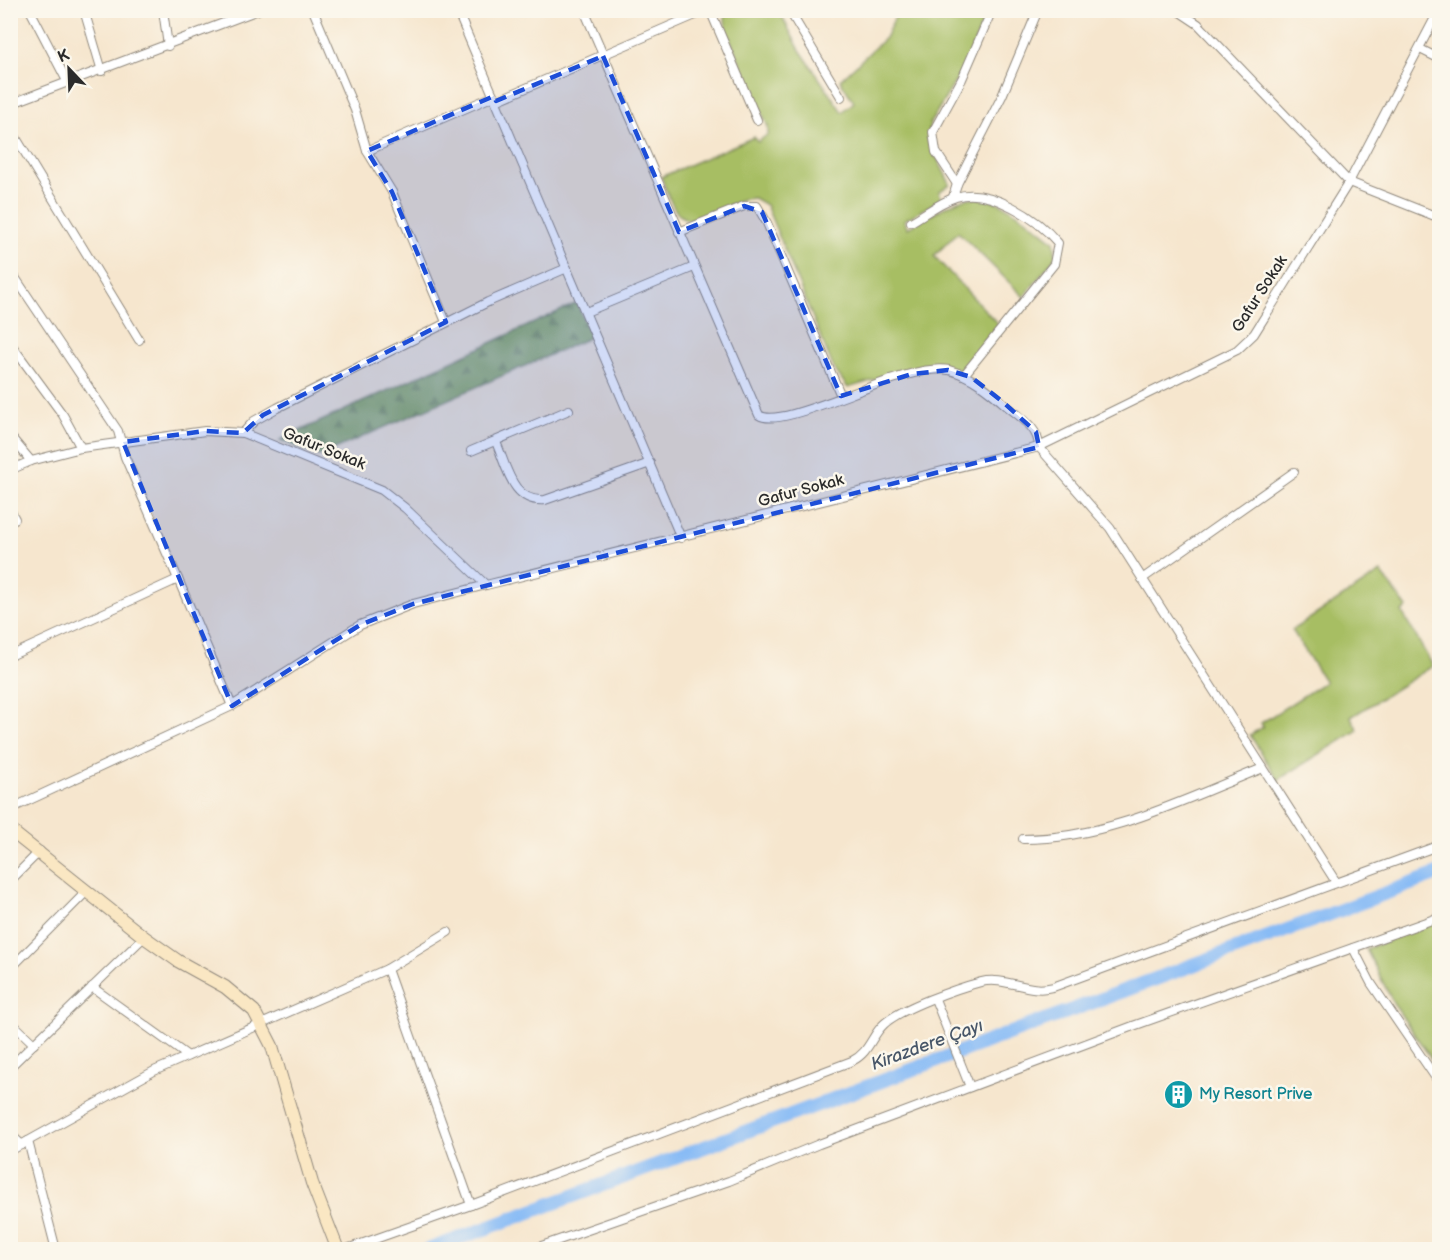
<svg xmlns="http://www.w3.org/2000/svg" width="1450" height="1260" font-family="'Balsamiq Sans',sans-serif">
<defs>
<pattern id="forest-firs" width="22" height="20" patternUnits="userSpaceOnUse" patternTransform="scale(1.5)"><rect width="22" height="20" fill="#85a559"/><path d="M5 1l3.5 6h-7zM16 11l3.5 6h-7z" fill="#6d874a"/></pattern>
</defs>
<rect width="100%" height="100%" fill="#fbf7ec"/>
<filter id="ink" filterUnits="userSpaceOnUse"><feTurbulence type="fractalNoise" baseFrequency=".0167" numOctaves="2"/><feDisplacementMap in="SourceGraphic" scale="12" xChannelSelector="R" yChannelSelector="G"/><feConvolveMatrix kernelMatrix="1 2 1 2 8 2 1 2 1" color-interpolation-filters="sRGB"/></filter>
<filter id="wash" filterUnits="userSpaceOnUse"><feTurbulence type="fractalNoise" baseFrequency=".008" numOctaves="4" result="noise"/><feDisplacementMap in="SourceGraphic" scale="24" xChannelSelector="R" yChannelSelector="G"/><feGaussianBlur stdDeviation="1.35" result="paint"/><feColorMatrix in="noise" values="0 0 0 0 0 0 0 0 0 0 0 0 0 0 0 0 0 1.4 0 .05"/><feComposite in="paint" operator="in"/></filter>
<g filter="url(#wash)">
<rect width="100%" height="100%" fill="#f6e6ce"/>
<g fill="#a7be63" stroke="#697447" stroke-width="1.5">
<path d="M729,11h50l21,39 42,62 12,-10 -14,-22 45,-42 13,-27h89l-22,55 -35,57 -2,17 22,44 -11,8 3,7 -38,21 4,8c16,-9 33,-20 50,-27 35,-14 71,21 96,40l2,15 -32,41 -66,-65 -24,24 65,69 -38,45 -33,-6 -80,24 -14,-19 -68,-164 -12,-7 -9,1 -52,21c-20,1 -25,-28 -32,-43l93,-40 4,5 10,-8v-7l-42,-97 -1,-12z"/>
<path d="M1381,572l26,36 -5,4 31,54 -82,51 7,13 -80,50 -28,-45 13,-8 -2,-4 64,-41 -33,-52z"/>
<path d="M1439,921v149l-44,-64 -29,-57z"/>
</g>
<path fill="url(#forest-firs)" stroke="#586842" stroke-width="1.5" d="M577,303l14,34 -272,119 -39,-16z"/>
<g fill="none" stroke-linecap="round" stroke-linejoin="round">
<path stroke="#88bbf5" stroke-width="14" d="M428,1250l1012,-377"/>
</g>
</g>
<g filter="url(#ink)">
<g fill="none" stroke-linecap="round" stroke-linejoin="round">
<defs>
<g id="street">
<path d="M30,10l38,73"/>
<path d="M84,10l18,61"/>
<path d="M163,10l5,36"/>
<path d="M313,10l42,100 12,41 25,41 54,130"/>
<path d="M457,10l224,528"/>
<path d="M584,10l175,405c26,17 145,-54 190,-45 23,6 40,20 58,36 13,11 32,22 32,41l71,81 226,354"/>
<path d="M710,10l47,110"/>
<path d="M789,10l52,87"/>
<path d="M1177,10l21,14 151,158 91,36"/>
<path d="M1420,49l20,10"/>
<path d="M496,101l211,-91"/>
<path d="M10,104l248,-94"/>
<path d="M10,128l129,212"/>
<path d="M367,151l127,-55"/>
<path d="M957,184l-21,-32 -3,-20 29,-53 30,-69"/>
<path d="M953,197l4,-13 45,-88 36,-86"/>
<path d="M911,222c14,-8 29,-20 45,-25 33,-11 82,22 102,46l-4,21 -90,111"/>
<path d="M679,232l65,-26h13l10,17 74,173"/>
<path d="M10,270l108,161 7,26 53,122"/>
<path d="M586,312l108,-45"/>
<path d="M10,343l53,72 18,33"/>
<path d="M243,433l11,-12 23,-13 211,-106 79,-34"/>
<path d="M10,436l21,25"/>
<path d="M496,442c11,25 16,61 49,58l105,-37"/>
<path d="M471,451l98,-41"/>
<path d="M10,470l21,-9 50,-13 124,-17 38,2 139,57 23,18 81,77 553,-138 198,-97 17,-16 95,-152 90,-172"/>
<path d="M10,510l5,9"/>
<path d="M1142,579l152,-107"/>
<path d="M10,656l168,-77 54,127 128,-81 53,-21 73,-19"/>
<path d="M10,809l222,-103"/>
<path d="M1023,839c85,0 162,-40 240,-71"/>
<path d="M10,881l30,-30"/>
<path d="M1353,948l18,35 69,101"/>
<path d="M10,969l78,-79"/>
<path d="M387,969l84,236"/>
<path d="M92,987l96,69"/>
<path d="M935,999l35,88"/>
<path d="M10,1021l24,23"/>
<path d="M10,1067l134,-130"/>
<path d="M10,1134l12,11"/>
<path d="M28,1141l28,109"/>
<path d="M10,1151l144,-80 233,-102 61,-37"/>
<path d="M344,1250l127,-45 381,-144c18,-9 19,-25 32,-37 17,-16 74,-36 97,-42 25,-6 47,12 72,5l387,-142"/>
<path d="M530,1250l199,-69 90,-37 314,-118 307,-109"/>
</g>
<path id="secondary" d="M10,830l134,107 34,24 47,26 29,24 18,35 40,137 26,67"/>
</defs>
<use href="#street" stroke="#90887c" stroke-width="10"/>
<use href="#secondary" stroke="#90887c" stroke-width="14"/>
<use href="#street" stroke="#fff" stroke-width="8"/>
<use href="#secondary" stroke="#fae7c3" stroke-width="12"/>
</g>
</g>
<path fill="#1d4ed8" fill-opacity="0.2" stroke="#1d4ed8" stroke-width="4.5" stroke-dasharray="12 8" stroke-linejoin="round" d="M603,56l76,176 65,-26 18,6 79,184 71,-22 36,-4 23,7 32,25 33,30 3,15 -626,157 -53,21 -128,81 -109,-264 82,-11 38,2 20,-18 183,-93 -54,-130 -25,-41 127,-55 2,5z"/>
<defs>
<symbol id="building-disc" viewBox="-11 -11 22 22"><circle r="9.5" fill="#0f9aa8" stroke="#fbf7ec"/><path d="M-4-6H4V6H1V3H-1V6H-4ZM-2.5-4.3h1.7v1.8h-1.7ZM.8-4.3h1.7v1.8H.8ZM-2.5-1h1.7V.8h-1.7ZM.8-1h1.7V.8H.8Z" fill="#fff"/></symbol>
</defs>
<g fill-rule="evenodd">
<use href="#building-disc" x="1162" y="1078" width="33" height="33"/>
</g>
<g text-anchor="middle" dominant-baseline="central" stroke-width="5" stroke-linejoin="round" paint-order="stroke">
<g font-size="16" fill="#2b2b2b" stroke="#fbf7ec">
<text transform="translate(1260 294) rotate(-57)">Gafur Sokak</text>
<text transform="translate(324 449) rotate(22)">Gafur Sokak</text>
<text transform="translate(801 491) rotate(-15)">Gafur Sokak</text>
</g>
<g font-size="16" fill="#0d838f" stroke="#fbf7ec" text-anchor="start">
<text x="1199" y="1094">My Resort Prive</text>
</g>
<g font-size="18" font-style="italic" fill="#475668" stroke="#fbf7ec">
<text transform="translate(927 1045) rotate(-20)">Kirazdere Çayı</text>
</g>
</g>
<rect width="1450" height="1260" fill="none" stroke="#fbf7ec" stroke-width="36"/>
<g transform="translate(69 69) rotate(337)" stroke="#fbf7ec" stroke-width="4.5" paint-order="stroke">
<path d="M0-4.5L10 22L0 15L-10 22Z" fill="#2b2b2b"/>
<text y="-9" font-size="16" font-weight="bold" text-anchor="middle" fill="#2b2b2b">K</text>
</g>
</svg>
